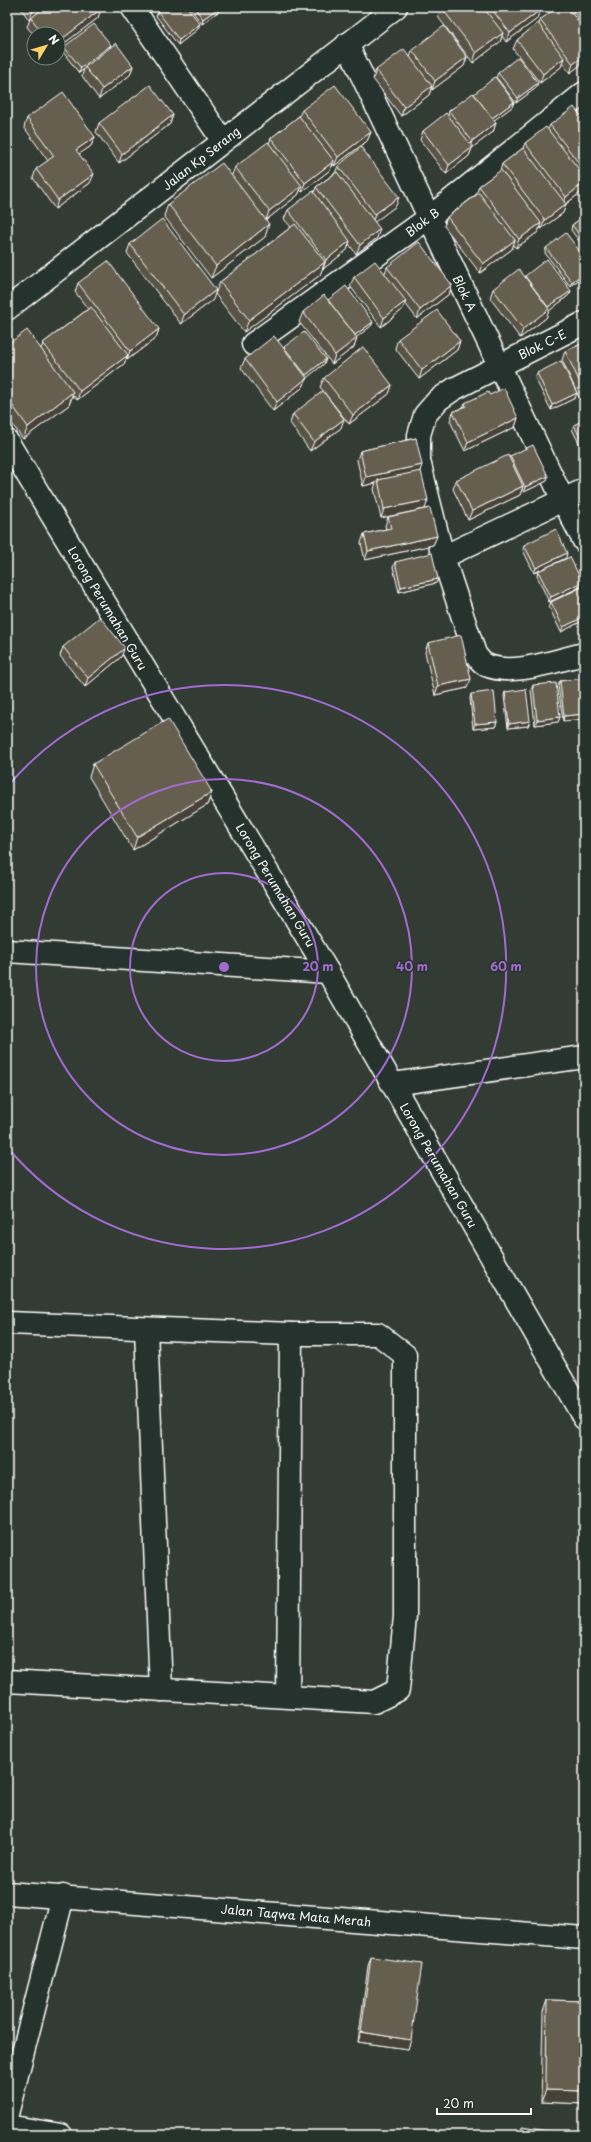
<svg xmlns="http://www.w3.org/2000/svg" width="591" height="2142" font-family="'Playpen Sans',sans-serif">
<rect width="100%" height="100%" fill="#333c34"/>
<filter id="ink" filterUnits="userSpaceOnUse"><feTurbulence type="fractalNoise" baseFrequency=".025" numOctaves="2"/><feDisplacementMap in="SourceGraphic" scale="8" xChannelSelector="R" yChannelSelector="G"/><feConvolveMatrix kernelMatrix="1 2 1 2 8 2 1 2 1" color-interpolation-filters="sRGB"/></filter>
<g filter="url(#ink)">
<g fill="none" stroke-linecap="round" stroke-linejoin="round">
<defs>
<g id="minor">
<path d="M132,7l91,134"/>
<path d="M347,44l216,456 21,41"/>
<path d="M7,309l389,-302"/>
<path d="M584,323l-130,66 -16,11 -13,15 -6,20v26l24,96 32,97c3,4 7,9 11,11 27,12 70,-5 98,-11"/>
<path d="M253,344l177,-127 154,-124"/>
<path d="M7,441l321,531 256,446"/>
<path d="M443,557l141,-67"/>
<path d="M7,951l321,21"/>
<path d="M393,1084l191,-27"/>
<path d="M7,1323l284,11h87l27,21v261l-7,74 -24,12 -367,-21"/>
<path d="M146,1329l15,361"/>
<path d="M288,1696l3,-362"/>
<path d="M7,1893l577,45"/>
<path d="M7,2114l56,-218"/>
<path d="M7,2126l54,9"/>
</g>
</defs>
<use href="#minor" stroke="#fff" stroke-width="25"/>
<use href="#minor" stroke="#26332d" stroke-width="22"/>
</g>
<g fill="#585244" stroke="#fff">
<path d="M20,7h80l-2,11 -40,30v-14h-24v1l-7,-8 3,-8 -1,1z"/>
<path d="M189,7h35l-22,17z"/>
<path d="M441,7h97l-1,12 -31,23 -4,-6 -2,6 -27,21 -35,-46z"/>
<path d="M557,7h27v55l-14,11 -8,-10 -1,4 -21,16 -27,-34 4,-9 22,-16 1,-4z"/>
<path d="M158,12l40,17 -20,16 -22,-29z"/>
<path d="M64,47h46l23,19 -3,9 -31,24 -17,-23 2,-7 -5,4 -16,-21z"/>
<path d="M412,50l55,7 -3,9 -32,24 -1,-1 -2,6 -28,21 -28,-37 3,-9 34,-13z"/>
<path d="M498,73l38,15 -20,15 -20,-26z"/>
<path d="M474,94l40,8 -2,5 -18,13 2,3 -3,9 -21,16 -3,8 -23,18 -26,-34 3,-9 25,-16 1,-4z"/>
<path d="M584,108v82l-18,14 -3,9 -22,16 -1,-2 -2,5 -22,16 -3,-3 -1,4 -32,24 -36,-47 3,-9 29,-22 3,-9 21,-15 2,-7 21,-16 2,-5 23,-14 2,-4 28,-13z"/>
<path d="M302,110l69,22 -4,9 -33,25 -1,-2 -3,6 -28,22 -2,-2 -2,5 -32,25 -1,17 -54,41 -47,-62 4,-12 64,-29 3,-8 34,-23 2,-6 28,-22z"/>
<path d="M173,115l-3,9 -51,39 -23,-31 3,-9z"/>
<path d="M27,118l68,19 -4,9 -12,8 11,29 -35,26 -22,-31 3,-9 12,-8 -24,-34z"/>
<path d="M338,166l58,40 -22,16 3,16 -21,16 -7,-10 -2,6 -24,19h-1l-2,6 -76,57 -29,-38 5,-12 71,-55 -7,-8 4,-9 26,-17 2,-6 19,-14z"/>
<path d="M584,191v13l-3,-4z"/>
<path d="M584,216v32l-13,-18 1,-5z"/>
<path d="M130,244l83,56 -32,24 -54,-71z"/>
<path d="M546,248l38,9v19l-14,10 -25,-33z"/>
<path d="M387,267l65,18 -3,9 -32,25 -12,-16 -3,7 -21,17 -31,-41 4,-9 31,-4z"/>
<path d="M525,277l46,14 -2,4 -20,16 -3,7 -26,20 -30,-40 3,-9z"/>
<path d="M78,283l81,46 -3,9 -29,22 -1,-1 -2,5 -47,36 -4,-5 -4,10 -46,34 -16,-22v-72l34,4 2,-6 45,-34 -13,-17z"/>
<path d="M328,300l45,22 -2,4 -15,11 -2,10 -22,17 -33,-42 4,-10z"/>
<path d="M398,339l62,2 -3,9 -38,29 -24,-31z"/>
<path d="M584,343v62l-1,1 -21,-46 3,-9z"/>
<path d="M284,347l42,12 -2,5 -18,14h1l-4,9 -30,24 -32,-43 4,-9 39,-10z"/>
<path d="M537,373l38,25 -24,12 -16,-32z"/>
<path d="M324,378l65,16 -40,30 -29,-37z"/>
<path d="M490,395l28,23 -3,9 -50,24 -15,-30 3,-9 10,-5 2,-4z"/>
<path d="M293,414l48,14 -31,23 -20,-28z"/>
<path d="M584,420v33l-12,-24 2,-4z"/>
<path d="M416,438l-35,80 -7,-29 2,-6 -13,3 -6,-26 3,-9z"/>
<path d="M510,456l38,20 -1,5 -23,11 -2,-3 -2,6 -52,25 -15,-31 3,-9 53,-22z"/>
<path d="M388,517l49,19 -4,9 -68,15 -4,-17 3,-9 22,-5 -1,-3z"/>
<path d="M524,545l42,13 -32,15 -11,-23z"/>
<path d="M395,562l43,17 -2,4 -37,9 -6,-25z"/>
<path d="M538,571l44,11 -2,5 -31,15 -12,-26z"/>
<path d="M584,586v34l-23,12 -12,-25 2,-5z"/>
<path d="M428,643l39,45 -32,7 -10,-43z"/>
<path d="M63,647l58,10 -36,30 -25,-31z"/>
<path d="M584,678l-21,43 -5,-36 2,-4z"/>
<path d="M533,685l27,32 -2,5 -23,3 -4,-35z"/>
<path d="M505,692l25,29 -2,5 -20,2 -4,-32z"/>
<path d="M471,694l26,28 -2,5 -22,2 -3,-31z"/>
<path d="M93,764l119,28 -5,13 -74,45 -44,-73z"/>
<path d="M371,1957l37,92 -50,-7 10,-76z"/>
<path d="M547,2000l37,1v103l-43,-2 2,-90z"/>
</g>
<g fill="#474237" stroke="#fff">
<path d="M38,7h8l-15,11 -2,2 4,-9z"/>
<path d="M220,7h4l-22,17 1,-5z"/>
<path d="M101,9l-3,9 -40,30v-6z"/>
<path d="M540,10l-3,9 -31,23 4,-9z"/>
<path d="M200,24l-2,5 -20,16 1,-5z"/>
<path d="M503,33l-3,9 -27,21 3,-10z"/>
<path d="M111,45l-2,5 -24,17 -1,2 -5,4 2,-5z"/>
<path d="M584,56v6l-14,11 3,-9z"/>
<path d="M467,57l-3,9 -32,24 3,-9z"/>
<path d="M564,58l-3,9 -21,16 3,-9z"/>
<path d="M133,66l-3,9 -31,24 3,-10z"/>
<path d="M538,83l-2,5 -20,15 2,-5z"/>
<path d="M432,86l-3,9 -28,21 3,-9z"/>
<path d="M514,102l-2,5 -23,17 2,-5z"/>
<path d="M173,115l-3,9 -51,39 3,-9z"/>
<path d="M496,123l-3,9 -21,16 -3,8 -23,18 3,-9 20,-15 3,-9z"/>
<path d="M371,132l-4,9 -33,25 4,-9z"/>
<path d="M95,137l-4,9 -19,13 4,-9z"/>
<path d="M334,161l-4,9 -28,22 3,-9z"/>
<path d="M94,174l-4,9 -35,26 3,-9z"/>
<path d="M584,183v7l-21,16 3,-9z"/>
<path d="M302,186l-4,9 -32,25 3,-9z"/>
<path d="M399,197l-3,9 -24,18 3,-10z"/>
<path d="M566,204l-3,9 -22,16 4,-9z"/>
<path d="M541,223l-3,9 -22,16 3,-9z"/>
<path d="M269,224l-4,13 -54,41 5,-12z"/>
<path d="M380,229l-3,9 -21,16 4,-9z"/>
<path d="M515,240l-3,9 -32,24 3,-9z"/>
<path d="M350,241l-3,9 -24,19 3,-9z"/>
<path d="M325,262l-5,13 -76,57 5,-12z"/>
<path d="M584,273v3l-14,10 2,-4z"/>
<path d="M452,285l-3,9 -32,25 3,-9z"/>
<path d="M216,290l-3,10 -32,24 3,-9z"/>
<path d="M571,291l-2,4 -20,16 -3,7 -26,20 3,-9 25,-22z"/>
<path d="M406,301l-4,9 -21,17 3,-9z"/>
<path d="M373,322l-2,4 -18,14 2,-5z"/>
<path d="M159,329l-3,9 -29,22 3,-9z"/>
<path d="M357,338l-3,9 -22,17 3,-9z"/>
<path d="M460,341l-3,9 -38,29 3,-9z"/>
<path d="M128,355l-4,9 -47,36 3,-9z"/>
<path d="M326,359l-2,5 -20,16 2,-5z"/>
<path d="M307,378l-4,9 -30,24 4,-9z"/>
<path d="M392,385l-3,9 -40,30 4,-9z"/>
<path d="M73,392l-4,13 -46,34 5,-12z"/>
<path d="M577,393l-2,5 -24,12 1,-5z"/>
<path d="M518,418l-3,9 -50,24 3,-9z"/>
<path d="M344,419l-3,9 -31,23 4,-9z"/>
<path d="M422,465l-3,9 -41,6 -2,3 -13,3 3,-9z"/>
<path d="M548,476l-1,5 -23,11 1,-5z"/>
<path d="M523,486l-3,9 -52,25 4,-9z"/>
<path d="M428,500l-3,9 -44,9 3,-9z"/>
<path d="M437,536l-4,9 -68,15 3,-9z"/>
<path d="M567,553l-1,5 -32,15 2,-5z"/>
<path d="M438,579l-2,4 -37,9 2,-5z"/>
<path d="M582,582l-2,5 -31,15 2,-5z"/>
<path d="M584,617v3l-23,12 2,-5z"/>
<path d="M125,648l-4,9 -36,30 3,-9z"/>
<path d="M471,679l-4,9 -32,7 3,-9z"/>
<path d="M584,714v5l-21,2 1,-5z"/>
<path d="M560,717l-2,5 -23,3 2,-5z"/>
<path d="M530,721l-2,5 -20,2 1,-4z"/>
<path d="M497,722l-2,5 -22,2 2,-5z"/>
<path d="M212,792l-5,13 -74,45 4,-13z"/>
<path d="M361,2032l50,8 -3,9 -50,-7z"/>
<path d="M546,2090l38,1v13l-43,-2z"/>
</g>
<g fill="#665f4f" stroke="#fff">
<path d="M30,7h8l-5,4z"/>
<path d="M45,7h55l1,2 -43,33v-8h-15l-12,-16z"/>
<path d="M164,7h23l13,17 -21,16 -21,-28z"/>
<path d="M194,7h26l-17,12z"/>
<path d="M441,7h42l20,26 -27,20z"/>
<path d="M490,7h48l2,3 -30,23z"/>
<path d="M557,7h10l17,22v27l-11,8 -33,-44z"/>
<path d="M570,7h14v19z"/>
<path d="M538,23l26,35 -21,16 -26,-34z"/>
<path d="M94,24l17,21 -30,23 -17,-21z"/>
<path d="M444,26l23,31 -32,24 -23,-31z"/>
<path d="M116,43l17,23 -31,23 -17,-22z"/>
<path d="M404,49l28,37 -28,21 -28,-37z"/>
<path d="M518,57l20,26 -20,15 -20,-25z"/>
<path d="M495,77l19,25 -22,16 -18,-24z"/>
<path d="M150,85l23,30 -51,39 -23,-31z"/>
<path d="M335,85l36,47 -33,25 -36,-47z"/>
<path d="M63,92l32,45 -19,13 18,24 -36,26 -22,-31 18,-13 -27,-38z"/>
<path d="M473,93l23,30 -24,18 -23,-30z"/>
<path d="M574,107l10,13v50l-34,-45z"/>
<path d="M584,108v11l-6,-7z"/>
<path d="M446,113l27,34 -24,18 -26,-34z"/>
<path d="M299,116l35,45 -29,22 -34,-45z"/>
<path d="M546,127l38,49v7l-18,14 -41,-54z"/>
<path d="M268,142l34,44 -33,25 -34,-44z"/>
<path d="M361,147l38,50 -24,17 -37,-48z"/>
<path d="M523,148l43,56 -21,16 -43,-56z"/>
<path d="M222,163l47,61 -53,42 -48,-62z"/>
<path d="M501,170l40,53 -22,16 -40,-53z"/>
<path d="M337,172l43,57 -20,16 -44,-58z"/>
<path d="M313,191l37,50 -24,19 -38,-50z"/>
<path d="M479,193l36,47 -32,24 -36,-47z"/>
<path d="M584,216v25l-12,-16z"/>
<path d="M162,219l54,71 -32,25 -54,-71z"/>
<path d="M295,224l30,38 -76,58 -29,-38z"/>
<path d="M566,233l18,24v16l-12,9 -26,-34z"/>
<path d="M419,242l33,43 -32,25 -33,-43z"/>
<path d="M547,259l24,32 -23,16 -23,-31z"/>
<path d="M108,261l51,68 -29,22 -52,-68z"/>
<path d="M375,261l31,40 -22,17 -30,-41z"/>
<path d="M519,269l30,40 -26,20 -30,-40z"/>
<path d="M346,286l27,36 -18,13 -27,-35z"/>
<path d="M324,295l33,43 -22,17 -32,-43z"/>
<path d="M91,307l37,48 -48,36 -37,-48z"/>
<path d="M437,310l23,31 -38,29 -24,-31z"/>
<path d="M27,330l46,62 -45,35 -21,-29v-53z"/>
<path d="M304,332l22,27 -20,16 -22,-28z"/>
<path d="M274,336l33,42 -30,24 -32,-43z"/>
<path d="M584,343v48l-19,-40z"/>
<path d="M363,347l29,38 -39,30 -29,-37z"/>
<path d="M561,361l16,32 -25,12 -15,-32z"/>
<path d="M504,388l14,30 -50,24 -15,-30 13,-6 -1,-3 23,-11 2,3z"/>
<path d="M323,391l21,28 -30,23 -21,-28z"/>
<path d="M584,420v25l-10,-20z"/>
<path d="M416,438l6,27 -56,12 -6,-26z"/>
<path d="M533,445l15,31 -23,11 -15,-31z"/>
<path d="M508,455l15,31 -51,25 -16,-31z"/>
<path d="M421,471l7,29 -44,9 -6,-29z"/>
<path d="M430,508l7,28 -69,15 -4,-17 27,-6 -3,-11z"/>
<path d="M556,529l11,24 -31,15 -12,-23z"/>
<path d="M432,553l6,26 -37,8 -6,-25z"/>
<path d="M570,557l12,25 -31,15 -13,-26z"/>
<path d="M584,586v31l-21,10 -12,-25z"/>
<path d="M100,617l25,31 -37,30 -25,-31z"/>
<path d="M461,635l10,44 -33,7 -10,-43z"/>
<path d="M584,678v36l-20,2 -4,-35z"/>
<path d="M556,683l4,34 -23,3 -4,-35z"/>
<path d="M526,689l4,32 -21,3 -4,-32z"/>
<path d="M494,691l3,31 -22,2 -4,-30z"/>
<path d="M168,719l44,73 -75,45 -44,-73z"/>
<path d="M371,1957l51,7 -11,76 -50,-8z"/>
<path d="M547,2000l37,1v90l-38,-1z"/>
<path d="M522,2127l52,8h-53z"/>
</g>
</g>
<g fill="none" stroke="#a36bd2" stroke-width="2">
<circle cx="224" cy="967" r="94"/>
<circle cx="224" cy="967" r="188"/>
<path d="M8 786A282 282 0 1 1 8 1148"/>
</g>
<g text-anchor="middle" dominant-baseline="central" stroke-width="3" stroke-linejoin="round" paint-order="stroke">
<g font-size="12" fill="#fff" stroke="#26332d">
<text transform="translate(201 158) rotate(-38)">Jalan Kp Serang</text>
<text transform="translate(422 222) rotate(-37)">Blok B</text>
<text transform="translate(465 293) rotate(65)">Blok A</text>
<text transform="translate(542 344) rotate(-26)">Blok C-E</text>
<text transform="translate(108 608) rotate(59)">Lorong Perumahan Guru</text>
<text transform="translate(276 885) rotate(59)">Lorong Perumahan Guru</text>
<text transform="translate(439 1165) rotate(60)">Lorong Perumahan Guru</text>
<text transform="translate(296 1915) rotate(5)">Jalan Taqwa Mata Merah</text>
</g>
</g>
<circle cx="224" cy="967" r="6" fill="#a36bd2" stroke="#26332d" stroke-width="2"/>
<g font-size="12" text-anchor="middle" font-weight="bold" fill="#a36bd2" stroke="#26332d" stroke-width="3" stroke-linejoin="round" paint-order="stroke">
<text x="318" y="971">20 m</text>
<text x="412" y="971">40 m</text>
<text x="506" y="971">60 m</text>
</g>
<rect width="591" height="2142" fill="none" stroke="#26332d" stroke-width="24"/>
<rect x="12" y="12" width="567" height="2118" fill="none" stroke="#fff" stroke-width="1.5" filter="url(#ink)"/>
<g transform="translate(46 46) rotate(52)"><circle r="19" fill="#26332d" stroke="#7d8581"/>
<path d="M0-3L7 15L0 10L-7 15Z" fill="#ffd166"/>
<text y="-6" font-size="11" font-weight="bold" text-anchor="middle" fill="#ffffff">N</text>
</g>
<path d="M437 2108v6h94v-6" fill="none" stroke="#ffffff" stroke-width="2"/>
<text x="443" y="2108" font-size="12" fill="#ffffff" stroke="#26332d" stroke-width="3" paint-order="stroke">20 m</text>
</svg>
